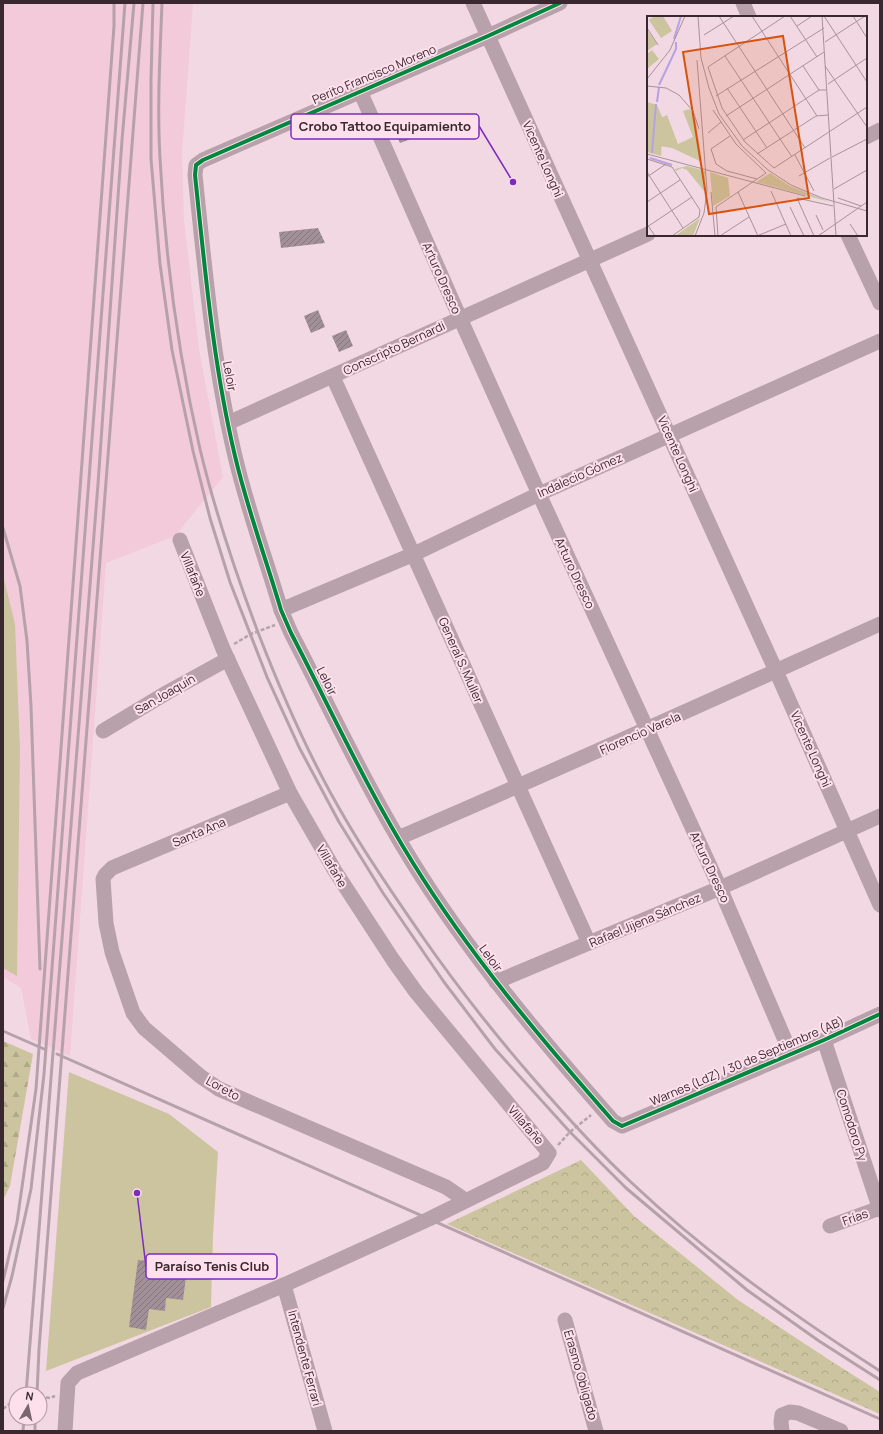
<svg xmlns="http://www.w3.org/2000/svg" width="883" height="1434" font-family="Manrope,sans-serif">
<defs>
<pattern id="forest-firs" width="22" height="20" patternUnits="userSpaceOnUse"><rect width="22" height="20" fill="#cbc49f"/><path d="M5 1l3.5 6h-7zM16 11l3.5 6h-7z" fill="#afa889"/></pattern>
<pattern id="park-crowns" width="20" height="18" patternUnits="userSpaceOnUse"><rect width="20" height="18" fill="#cbc49f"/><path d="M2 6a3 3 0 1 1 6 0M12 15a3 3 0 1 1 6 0" fill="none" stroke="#afa889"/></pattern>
<pattern id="building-hatch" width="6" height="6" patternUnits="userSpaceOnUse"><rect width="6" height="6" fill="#a29099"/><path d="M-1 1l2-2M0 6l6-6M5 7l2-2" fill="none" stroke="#85767d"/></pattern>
</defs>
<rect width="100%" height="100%" fill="#f2d8e2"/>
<path fill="#f3cada" d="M3,3h190l-11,151 2,66 15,129 24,128 -48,59 -69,27 -36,493 -39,-17 -10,-51 -18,-11z"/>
<g fill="#cbc49f">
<path d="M3,575l12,49 5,126 -3,226 -14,-8z"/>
<path d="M69,1072l100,42 49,38 -5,83 -2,72 -165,64z"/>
</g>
<path fill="url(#forest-firs)" d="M3,1041l30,13 -23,132 -7,14z"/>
<path fill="url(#park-crowns)" d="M581,1160l53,56 104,84 93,61 49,31v22l-433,-190z"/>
<g fill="url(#building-hatch)">
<path d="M407,117l9,20 -16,6 -8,-19z"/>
<path d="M318,228l7,15 -44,5 -2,-16z"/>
<path d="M318,310l7,17 -14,6 -7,-17z"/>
<path d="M346,330l7,16 -14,6 -7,-16z"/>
<path d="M158,1258l30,4 -5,38 -17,-2 -1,13 -16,-2 -3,21 -17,-3 9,-67 19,2z"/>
</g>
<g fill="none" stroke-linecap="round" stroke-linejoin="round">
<g stroke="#b6a2ab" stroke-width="2.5" stroke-dasharray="4 2" stroke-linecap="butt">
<path d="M234,644l17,-10 24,-9"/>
<path d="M558,1145l12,-13 21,-17"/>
<path d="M40,1397l10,1 5,-2"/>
<path d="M3,1409l13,-10"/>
</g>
<g stroke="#b8a1aa" stroke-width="15">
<path d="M473,3l303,668 104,234"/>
<path d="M560,3l-72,33 -285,124 -7,5 -1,10c10,94 18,189 40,281 12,52 31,103 46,154l10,23c40,77 76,156 122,230 57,92 128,176 200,258l9,5 202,-86 56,-26"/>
<path d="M743,3l6,14"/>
<path d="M360,91l100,227 79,176 181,394 71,166"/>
<path d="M866,137l14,-7"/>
<path d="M848,235l32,68"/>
<path d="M333,377l256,566"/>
<path d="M228,423l420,-189"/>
<path d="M281,610l133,-56 125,-60 341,-153"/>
<path d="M103,731l65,-39 60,-33"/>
<path d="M290,793l-178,75 -7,7 -2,4 3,44 6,29 21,61 11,15 56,48 19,13 227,98 19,13"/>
<path d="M398,838c162,-69 322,-142 482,-214"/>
<path d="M496,982l224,-94 160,-72"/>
<path d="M824,1040l56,170"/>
<path d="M830,1226l50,-18"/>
<path d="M284,1285l41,146"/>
<path d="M565,1320l31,111"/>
<path d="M65,1431l3,-48 9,-10 207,-88 145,-66 114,-56 6,-10 -133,-161 -23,-32 -58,-89 -45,-78 -67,-144 -43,-109"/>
<path d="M782,1431l-1,-9 1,-7 8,-3 8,1 43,18"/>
</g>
<g stroke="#b6a1aa" stroke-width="3">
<path d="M153,3l-2,77v79l9,105 12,86 21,101 17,67 20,64 37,95 33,72 39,73 44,71 61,89 51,67 75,83 56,56 121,102 72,51 61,39"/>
<path d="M162,3c-2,52 -5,104 -2,155 5,97 18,196 40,291 15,63 36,125 59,186 24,62 53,128 87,185 23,40 50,78 76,116 34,49 71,96 110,141 32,37 65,74 101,107 75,71 160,131 247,187"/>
<path d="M3,528l17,58 7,55 4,65 9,263"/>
<path d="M3,1031l41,18"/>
<path d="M57,1054l823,365"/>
<path d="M3,1281l14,-59 19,-133 78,-1063v-23"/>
<path d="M3,1308l9,-32 19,-87 13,-115 81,-1071"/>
<path d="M26,1394l72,-910 24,-344 12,-137"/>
<path d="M37,1394l2,-45 104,-1346"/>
<path d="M23,1431l1,-13"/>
<path d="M35,1431v-13"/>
</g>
<defs>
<path id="cycleway" d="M560,3l-72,33 -285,124 -7,5 -1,10c10,94 18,189 40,281 12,52 31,103 46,154l10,23c40,77 76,156 122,230 57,92 128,176 200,258l9,5 202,-86 56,-26"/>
</defs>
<use href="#cycleway" stroke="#fde0eb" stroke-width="6"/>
<use href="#cycleway" stroke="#00873e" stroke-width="4"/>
</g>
<g text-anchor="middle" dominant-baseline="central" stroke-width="4" stroke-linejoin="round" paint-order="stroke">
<g font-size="12" fill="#39282f" stroke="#fde0eb">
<text transform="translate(374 74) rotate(-23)">Perito Francisco Moreno</text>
<text transform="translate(543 159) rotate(66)">Vicente Longhi</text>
<text transform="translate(442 278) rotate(66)">Arturo Dresco</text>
<text transform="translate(394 348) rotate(-25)">Conscripto Bernardi</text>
<text transform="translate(230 376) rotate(80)">Leloir</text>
<text transform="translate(678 454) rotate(66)">Vicente Longhi</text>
<text transform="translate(580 475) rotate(-24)">Indalecio Gómez</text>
<text transform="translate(575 573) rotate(65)">Arturo Dresco</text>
<text transform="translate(193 574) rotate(68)">Villafañe</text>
<text transform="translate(461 660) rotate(66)">General S. Muller</text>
<text transform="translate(327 681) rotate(63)">Leloir</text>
<text transform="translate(165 694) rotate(-30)">San Joaquín</text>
<text transform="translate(640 733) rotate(-24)">Florencio Varela</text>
<text transform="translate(811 749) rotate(66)">Vicente Longhi</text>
<text transform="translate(199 832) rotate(-23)">Santa Ana</text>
<text transform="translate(332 866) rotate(59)">Villafañe</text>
<text transform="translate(710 867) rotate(65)">Arturo Dresco</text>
<text transform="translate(645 920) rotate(-23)">Rafael Jijena Sánchez</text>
<text transform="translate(491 958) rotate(54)">Leloir</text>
<text transform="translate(747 1061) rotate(-23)">Warnes (LdZ) / 30 de Septiembre (AB)</text>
<text transform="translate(223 1088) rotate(29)">Loreto</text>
<text transform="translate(526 1125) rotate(49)">Villafañe</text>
<text transform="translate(852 1125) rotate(72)">Comodoro Py</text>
<text transform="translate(855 1217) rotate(-20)">Frías</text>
<text transform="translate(305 1358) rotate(75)">Intendente Ferrari</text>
<text transform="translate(581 1375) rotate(74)">Erasmo Obligado</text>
</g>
</g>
<g transform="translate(647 16)">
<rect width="220" height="220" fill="#f2d8e2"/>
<path d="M7,0h9l9,15 -11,7 -12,-18zM0,14l10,14 -10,7zM5,34l7,9 -12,10v-15zM43,93l6,13 6,40 -30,-14 -12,-2 1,-28 6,-3 11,29 15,-7 -10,-26zM63,156l18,6 2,18 -17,10z" fill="#cbc49f"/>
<path d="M40,150l19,5 -2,20 -17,-21 -5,-2 -6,3 -1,-2z" fill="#cbc49f"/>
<path d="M0,86l10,3 6,14 -2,37 -14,-4zM123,157l20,13 40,16 -74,-20zM53,202l-7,18h-18z" fill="#cbc49f"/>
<path fill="none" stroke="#b7a1e2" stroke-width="2" d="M27,23l7,-23M12,69l17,-36v-7M10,86l2,-15M5,137l4,-49M3,142l22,7"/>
<path fill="none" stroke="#a8929a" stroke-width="1" d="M51,0l3,42 8,30 10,26 23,32 26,24 23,15 31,13 45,13M72,0l86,132M105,0l65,100M138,0l-77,51 14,41 23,34 29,26 93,-61M143,0l27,41M175,0l14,220M177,0l43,66M206,0l14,22M150,10l15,-10M0,12l11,17M57,19l30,-19M178,26l40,-26M78,40l67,101M156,50l16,24M178,50l42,61M0,63l23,-29 15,-34M181,68l39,-26M0,70l19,2 13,7 14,16 6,18M80,72l40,60M69,80l108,-68M66,94l23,34 30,29 -50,34 2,29M79,100l98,-64M61,117l13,-11M83,120l-19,13 5,15 11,7 30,8M96,124l76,-50h7M0,138l158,42M110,138l59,-38 12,-1M148,139l19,36M185,141l35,-18M0,143l25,8 28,43 -1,7 -27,19M0,156l36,56M152,160l31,-18M0,161l19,-13M187,173l33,-19M124,175l20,45M64,176l4,44M91,176l20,44M191,182l23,8M0,186l33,-22M143,191l14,29M169,199l7,15M0,208l8,12M203,208l8,12M0,211l45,-30M48,220l9,-23 3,-23 -10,-130M73,220l29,-19M110,220l29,-12M167,220l-17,-38 36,8M171,220l49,-34"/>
<path fill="#d65410" fill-opacity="0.15" stroke="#d65410" stroke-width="2" d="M136,20l26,162 -100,16 -26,-162z"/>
<rect width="220" height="220" fill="none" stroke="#39282f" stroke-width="2"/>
</g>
<path fill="none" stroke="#7b2cbf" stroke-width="1.5" d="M513 182L479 126M137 1193L146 1267"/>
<g fill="#7b2cbf" stroke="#fde0eb" stroke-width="1.5">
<circle cx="513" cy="182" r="4"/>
<circle cx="137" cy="1193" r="4"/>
</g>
<g fill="#fde0eb" stroke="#7b2cbf" stroke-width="1.5">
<rect x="291" y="114" width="188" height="25" rx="4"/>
<rect x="146" y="1254" width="131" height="25" rx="4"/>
</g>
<g font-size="13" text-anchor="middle" font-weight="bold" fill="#39282f">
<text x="385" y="131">Crobo Tattoo Equipamiento</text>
<text x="212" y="1271">Paraíso Tenis Club</text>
</g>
<rect width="883" height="1434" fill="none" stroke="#39282f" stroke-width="8"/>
<g transform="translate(28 1406) rotate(9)"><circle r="19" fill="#fde0eb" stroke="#af96a0"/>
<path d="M0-3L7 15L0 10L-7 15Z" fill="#7a666e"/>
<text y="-6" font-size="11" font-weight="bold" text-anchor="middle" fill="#39282f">N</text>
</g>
</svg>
